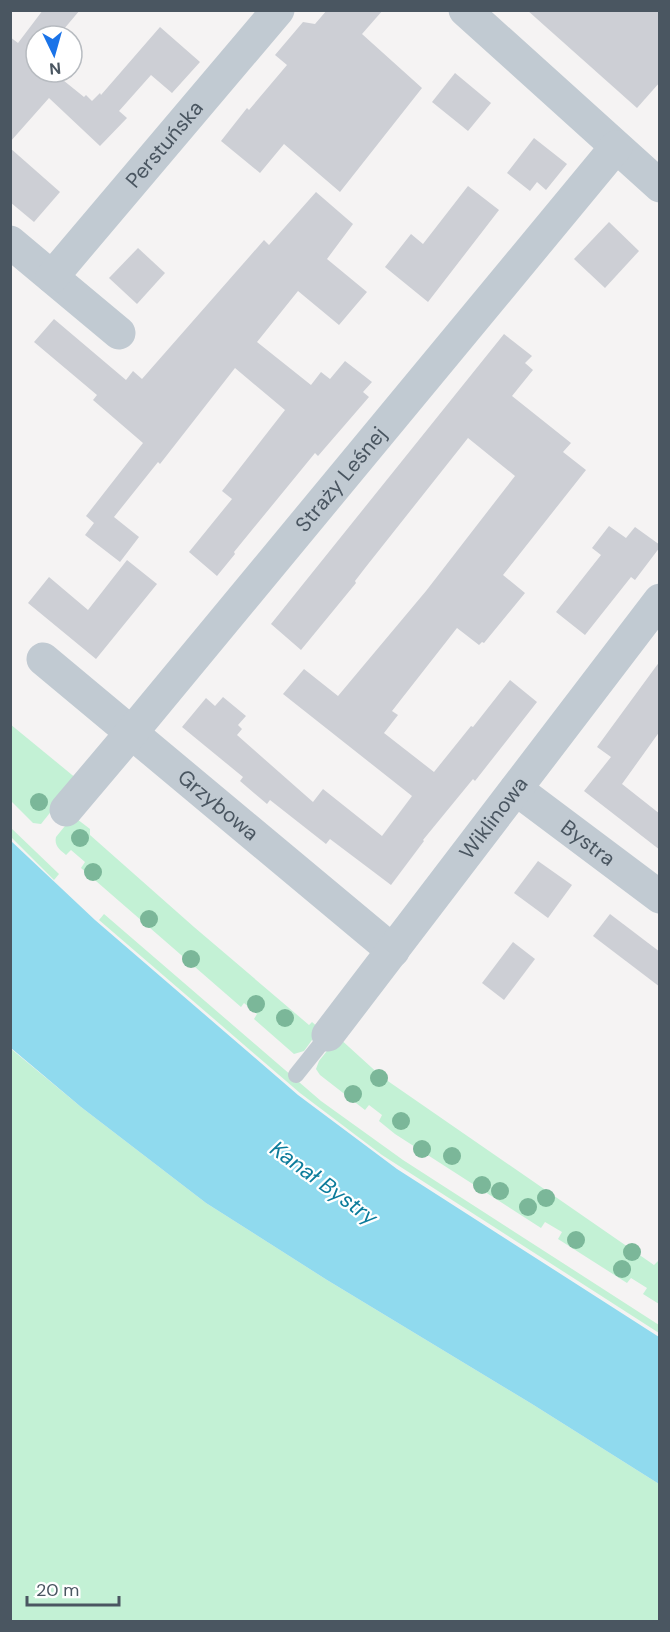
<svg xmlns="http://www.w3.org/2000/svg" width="670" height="1632" font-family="'DM Sans',sans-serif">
<rect width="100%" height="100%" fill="#f5f3f3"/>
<g fill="#c3f1d5">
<path d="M10,724l67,55 -36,45 -8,-1 -22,-22z"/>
<path d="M73,816l17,13v6l104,92 115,98 3,-3 8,7 -16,22 -10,3 -40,-35 3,-5 -13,-11 -3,4 -160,-139 4,-6 -14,-12 -5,5c-6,-5 -12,-9 -10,-18z"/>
<path d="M10,827l49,47 -5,6 -43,-43z"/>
<path d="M104,914l217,187 82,59 256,165v8l-277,-178 -82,-62 -201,-173z"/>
<path d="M338,1037l44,40 272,188 5,-5v44l-16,-10 4,-6 -16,-10 -4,5 -69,-44 4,-7 -17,-10 -4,6 -146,-94 -16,-13 3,-6 -13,-10 -4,5 -45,-35 -4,-6 3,-8z"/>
<path d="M10,1048l71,59 125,96 121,77 205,124 127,80v137h-648z"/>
</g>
<path fill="#90daee" d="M11,841l84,79 203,175 99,74 262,168v147l-127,-80 -205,-124 -121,-77 -125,-96 -70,-59z"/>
<g fill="#cdcfd5">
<path d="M43,10h37l-22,26h-22v36h17l31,25 2,-2 6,6 8,-8 1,2 59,-68 40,35 -28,31 -21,-18 -32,36 8,7 -27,28 -51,-48 -39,44v-105l8,6z"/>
<path d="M327,10h56l-21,24 60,54 -82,104 -56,-48 -24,29 -39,-32 26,-33 2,2 38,-45 -12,-10 28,-33 12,2z"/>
<path d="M527,10h133v72l-23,26z"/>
<path d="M455,73l36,30 -23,28 -36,-29z"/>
<path d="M534,138l33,26 -21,26 -9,-8 -7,9 -23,-18z"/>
<path d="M10,148l50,44 -26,30 -24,-20z"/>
<path d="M468,186l31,24 -71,92 -43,-35 26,-33 12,10z"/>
<path d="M316,192l37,32 -26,35 40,33 -28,33 -41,-34 -41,51 54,43 10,-13 9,7 15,-18 27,21 -9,10 6,5 -51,59 -3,-3 -81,99 1,2 -18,22 -28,-24 43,-53 -10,-8 63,-81 -50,-42 -75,96 -2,-2 -44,55 25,20 -19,25 -35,-27 9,-12 -8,-7 57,-73 -50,-43 4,-5 -63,-53 20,-23 72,61 7,-9 9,8 122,-139 5,5z"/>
<path d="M609,222l30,29 -34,37 -31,-29z"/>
<path d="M138,248l27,25 -28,31 -28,-26z"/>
<path d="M504,334l28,22 -7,7 8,7 -21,26 59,47 -8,9 23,18 -83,105 22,18 -41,50 -2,-1 -3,3 -22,-17 -65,83 6,4 -14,18 50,39 37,-46 2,1 37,-47 27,22 -62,79 -2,-2 -50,61 1,1 -33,44 -61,-46 -4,5 -56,-44 -3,4 -27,-23 3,-4 -61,-50 24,-29 9,8 8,-9 23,19 -8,9 4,4 -5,6 76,67 10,-13 59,47 30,-40 -129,-102 21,-25 34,27 88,-105 89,-115 -47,-38 -103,130 -10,13 1,2 -55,67 -30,-26z"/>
<path d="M609,526l17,12 9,-11 25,18v2l-25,33 -4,-3 -46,58 -29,-23 45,-57 -9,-7z"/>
<path d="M127,560l30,24 -61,75 -68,-56 21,-26 39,33z"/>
<path d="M660,661v70l-38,53 38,30v36l-76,-59 27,-34 -14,-10z"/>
<path d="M538,861l34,24 -24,33 -34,-25z"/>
<path d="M610,914l50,38v35l-67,-51z"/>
<path d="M513,942l22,17 -31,41 -22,-17z"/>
</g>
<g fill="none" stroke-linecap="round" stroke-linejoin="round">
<path stroke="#c1cad2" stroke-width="16" d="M296,1075l32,-40"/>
<g stroke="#c1cad2" stroke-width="33">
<path d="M465,10l195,176"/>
<path d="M10,242l109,91"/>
<path id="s1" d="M52,277l226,-267"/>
<path id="s2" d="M43,659l350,292"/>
<path id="s3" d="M516,789l144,108"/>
<path id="s4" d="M66,810l66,-78 484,-585"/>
<path id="s5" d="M328,1035l332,-435"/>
</g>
</g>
<g fill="#7bb799">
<circle cx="39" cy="802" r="9"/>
<circle cx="80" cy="838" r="9"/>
<circle cx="93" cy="872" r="9"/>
<circle cx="149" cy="919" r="9"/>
<circle cx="191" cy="959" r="9"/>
<circle cx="256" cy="1004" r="9"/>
<circle cx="285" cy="1018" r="9"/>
<circle cx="379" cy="1078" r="9"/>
<circle cx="353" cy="1094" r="9"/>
<circle cx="401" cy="1121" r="9"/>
<circle cx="422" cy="1149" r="9"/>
<circle cx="452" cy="1156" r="9"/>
<circle cx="482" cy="1185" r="9"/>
<circle cx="500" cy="1191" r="9"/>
<circle cx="546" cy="1198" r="9"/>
<circle cx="528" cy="1207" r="9"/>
<circle cx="576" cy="1240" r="9"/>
<circle cx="632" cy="1252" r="9"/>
<circle cx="622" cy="1269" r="9"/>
</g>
<g text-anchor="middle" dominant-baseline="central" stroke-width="4.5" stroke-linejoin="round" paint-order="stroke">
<g font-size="21" fill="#4a5661" stroke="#fff">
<text stroke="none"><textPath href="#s1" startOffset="174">Perstuńska</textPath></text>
<text stroke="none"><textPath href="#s4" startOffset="430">Straży Leśnej</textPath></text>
<text stroke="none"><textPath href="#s2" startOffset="228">Grzybowa</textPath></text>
<text stroke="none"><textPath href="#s5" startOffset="273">Wiklinowa</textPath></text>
<text stroke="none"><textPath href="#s3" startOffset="90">Bystra</textPath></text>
</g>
<g font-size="22" font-style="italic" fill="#0c7c9b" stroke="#fff">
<text transform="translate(324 1183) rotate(36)">Kanał Bystry</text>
</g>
</g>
<rect width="670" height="1632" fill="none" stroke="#4a5661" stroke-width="24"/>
<g transform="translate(54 54) rotate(175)"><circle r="28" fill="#ffffff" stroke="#b7bbc0" stroke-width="1.5"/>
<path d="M0-4.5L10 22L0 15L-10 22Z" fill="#1a73e8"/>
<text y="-9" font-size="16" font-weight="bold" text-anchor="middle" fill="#4a5661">N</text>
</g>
<path d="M27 1596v9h92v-9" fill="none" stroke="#4a5661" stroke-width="3"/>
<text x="36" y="1596" font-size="18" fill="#4a5661" stroke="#ffffff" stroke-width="4.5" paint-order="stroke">20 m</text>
</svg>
